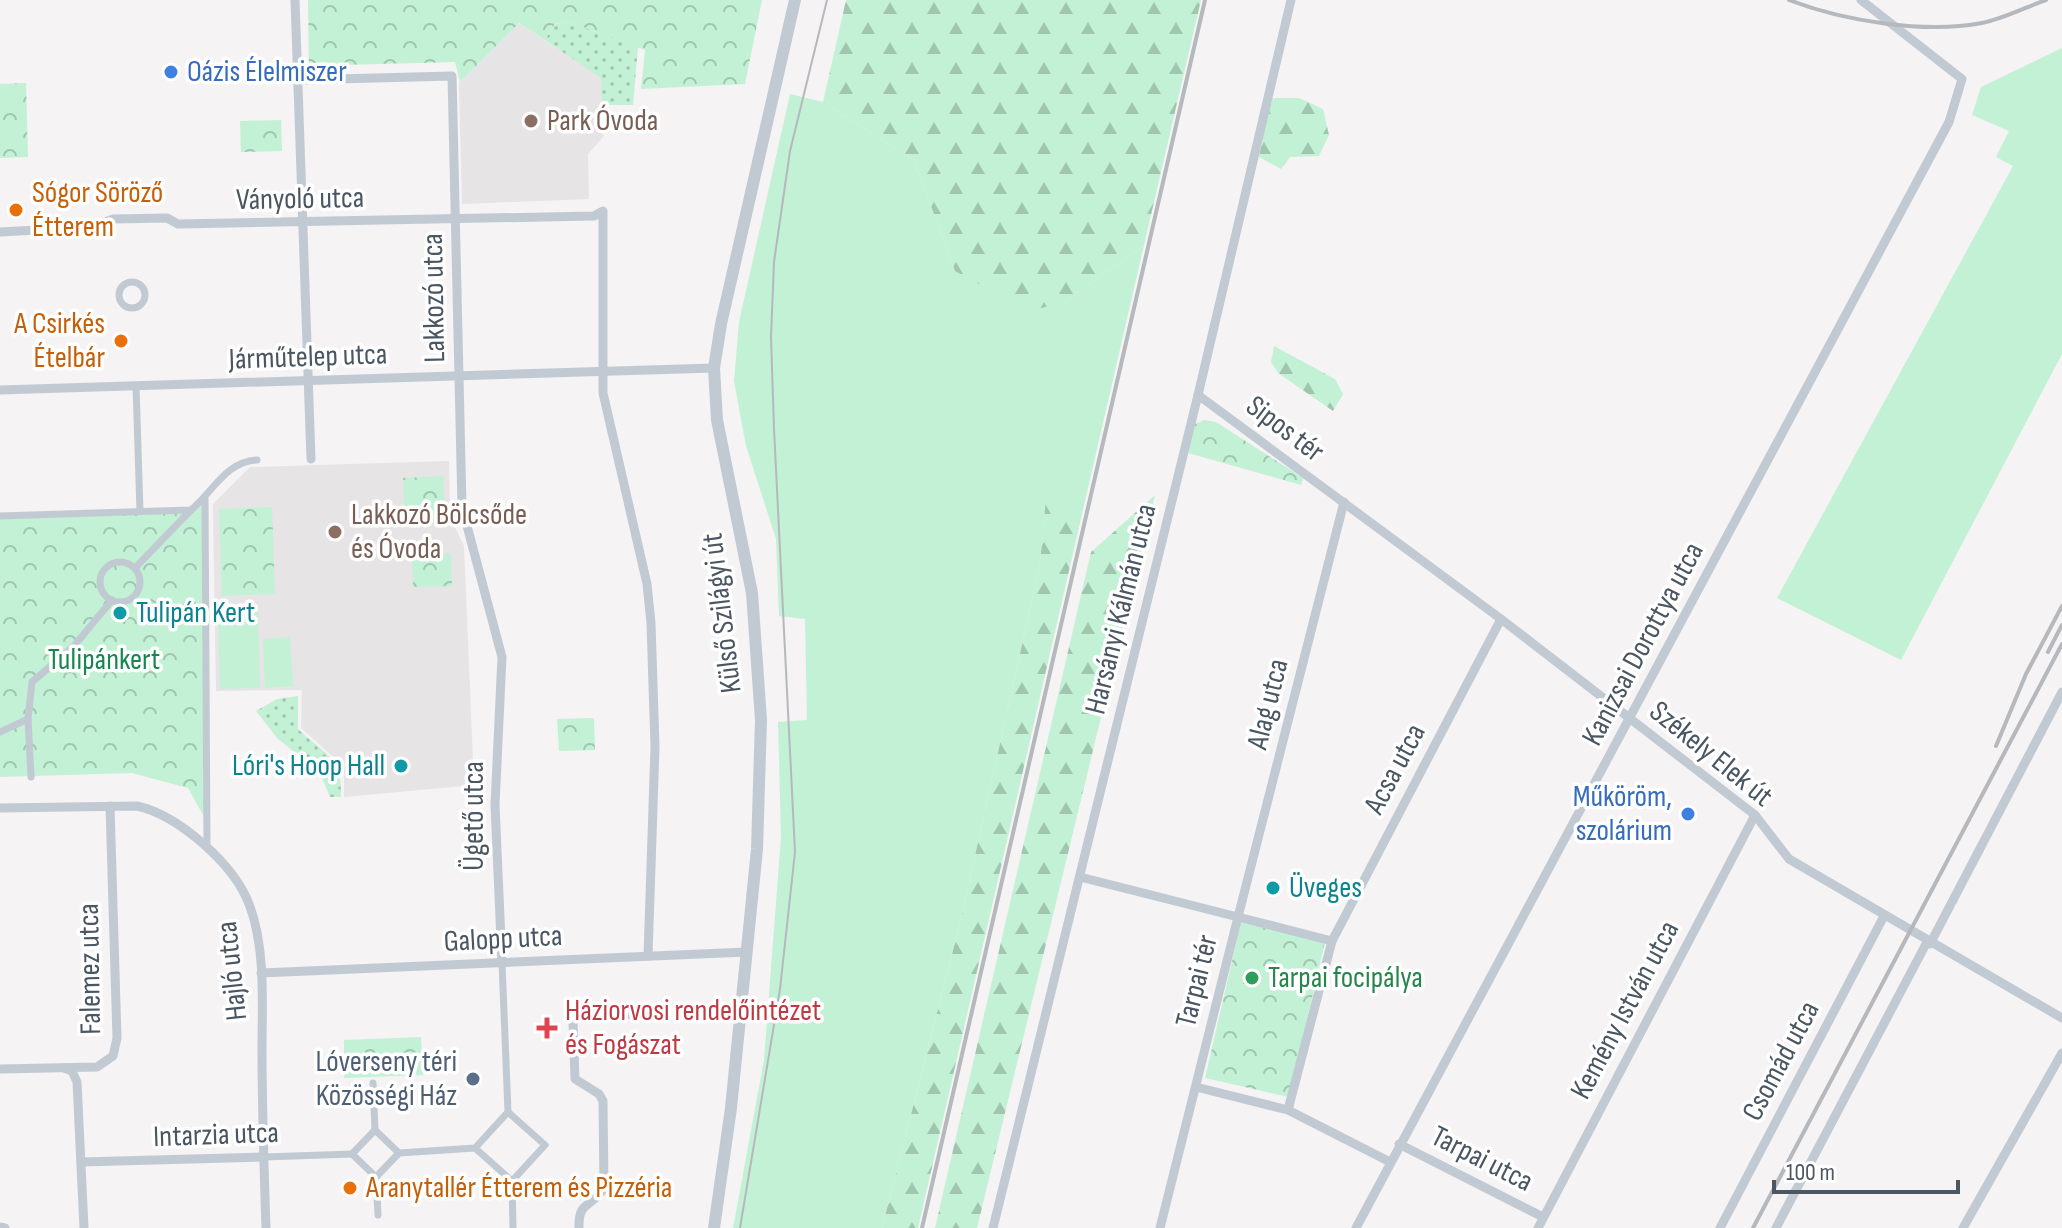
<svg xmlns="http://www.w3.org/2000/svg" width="2062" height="1228" font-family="'Sofia Sans Condensed',sans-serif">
<defs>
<pattern id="forest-firs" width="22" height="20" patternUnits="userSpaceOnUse" patternTransform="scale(2)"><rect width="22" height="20" fill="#c3f1d5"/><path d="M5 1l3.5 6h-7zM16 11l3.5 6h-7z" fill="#a0c6b0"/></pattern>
<pattern id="park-crowns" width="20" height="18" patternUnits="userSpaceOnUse" patternTransform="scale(2)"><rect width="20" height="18" fill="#c3f1d5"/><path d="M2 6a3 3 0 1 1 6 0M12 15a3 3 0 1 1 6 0" fill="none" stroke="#a0c6b0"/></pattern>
<pattern id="garden-dots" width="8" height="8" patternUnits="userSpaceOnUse" patternTransform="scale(2)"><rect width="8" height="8" fill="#c3f1d5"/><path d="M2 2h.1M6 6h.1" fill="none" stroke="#a0c6b0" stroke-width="1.8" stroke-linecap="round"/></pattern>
</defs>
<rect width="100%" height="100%" fill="#f5f3f3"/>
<g fill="#e6e4e5">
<path d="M519,23l83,55 1,59 -15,17 1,45 -127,5 -3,-121z"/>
<path d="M449,461l1,56 14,29 10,239 -130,12v-26l-5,-9 -38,-34 1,-38 -86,1 -3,-187 37,-37z"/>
</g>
<g fill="#c3f1d5">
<path d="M2062,48v306l-161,306 -124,-62 236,-432 -17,-9 13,-26 -37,-16 9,-28z"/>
<path d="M790,94l33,8 91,58 41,111 108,32 81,-58 -65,282 -33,-28 -6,65 -80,359 -78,305h-149l31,-168 17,-223 -3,-115 29,-2 -2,-101 -26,-3 -3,-77 -30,-93 -12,-65 5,-59z"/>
<path d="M258,610l2,78 -40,1 -2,-78z"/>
<path d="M290,637l3,49 -28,2 -2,-49z"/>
</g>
<g fill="url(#forest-firs)">
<path d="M846,0h355l-57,245 -81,58 -35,8 -73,-40 -41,-111 -91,-58z"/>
<path d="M1271,98h28l24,11 6,26 -10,21 -29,1 -9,12 -22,-12z"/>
<path d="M1274,346l61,33 8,15 -10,17 -55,-38 -7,-11z"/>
<path d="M1155,495l-178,733h-42l156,-676z"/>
<path d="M1046,498l33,29 -161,701h-36l78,-305 80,-359z"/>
</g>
<g fill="url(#park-crowns)">
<path d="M308,0h454l-17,84 -104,5 4,-39 -76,-28 -14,2 -10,16 -26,-17 -59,59 -5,-20 -113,3 -1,9 -32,1z"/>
<path d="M26,83l2,74 -28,1v-74z"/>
<path d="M281,120l1,31 -41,1 -1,-31z"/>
<path d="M1204,420l12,2 87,56 -2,7 -113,-32 7,-29z"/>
<path d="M443,476l2,45 -40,2 -2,-45z"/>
<path d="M205,499l2,323 -19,-34 -56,-15 -132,4v-261l191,-6z"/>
<path d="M272,507l3,87 -53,2 -3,-87z"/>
<path d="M451,553l1,33 -39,1 -1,-33z"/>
<path d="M594,718l1,32 -36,1 -2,-32z"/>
<path d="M1241,922l84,20 -36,155 -84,-19z"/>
<path d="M421,1037l2,38 -79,3v-38z"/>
</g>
<g fill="url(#garden-dots)">
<path d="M569,22l69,25 -5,58h-31l-1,-27 -56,-38 10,-16z"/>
<path d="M298,696v33c28,27 44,27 43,68h-11l-10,-24 -43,-35 -21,-27 21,-12z"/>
</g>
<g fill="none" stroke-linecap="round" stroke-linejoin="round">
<g stroke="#c1cad2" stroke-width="7">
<circle cx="132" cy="295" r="13"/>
<path d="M136,386l4,125"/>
<path d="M205,499l2,349"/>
<path d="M0,516l191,-6c23,-19 34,-48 66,-50"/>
<circle cx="120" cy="582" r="20"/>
<path d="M135,568l56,-58"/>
<path d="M0,732l28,-13"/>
<path d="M31,777l-3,-58 4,-37 42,-36 38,-46"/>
<path d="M502,963l6,149"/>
<path d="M373,1083l2,47"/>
<path d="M375,1130l24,23 -23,24 -24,-23z"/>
<path d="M399,1153l76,-5 37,33 33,-36 -37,-33 -33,36"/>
<path d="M264,1157l88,-3"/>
<path d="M376,1177l2,38"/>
<path d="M512,1181l1,47"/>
</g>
<g stroke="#c1cad2" stroke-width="9">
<path d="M295,0l16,459"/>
<path d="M297,80l155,-4 10,431 40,150 -7,148 7,158"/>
<path d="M0,232l92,-5 21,-8 54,-1 11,6 416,-8 9,-5v182l44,191 4,39 4,124 -7,209"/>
<path d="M0,390l714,-22"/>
<path d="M1198,395l303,224 254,196 34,44 273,159"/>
<path d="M0,808l137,-2c41,9 97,58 112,98 17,44 13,99 13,146 0,59 2,119 4,178"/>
<path d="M1080,877l158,40 106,-415"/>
<path d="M1332,941l169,-322"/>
<path d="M1930,944l132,-252"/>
<path d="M261,973l486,-21"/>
<path d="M64,1068l8,3 5,11 7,146"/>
<path d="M0,1069l97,-2 16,-11 4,-18 -7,-232"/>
<path d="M1288,1110l102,52"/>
<path d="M1399,1144l144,73"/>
<path d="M81,1162l183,-5"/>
<path d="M0,1227l5,1"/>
<path d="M579,1228c-1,-28 13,-20 25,-40l-1,-87 -4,-7 -24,-15 -2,-57 7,-6 66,-2"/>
<path d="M993,1228l205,-833 93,-395"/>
<path d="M1160,1228l78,-311 94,24 -44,169 -92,-23"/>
<path d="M1356,1228l593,-1106 13,-43 -101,-79"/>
<path d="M1538,1228l217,-413"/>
<path d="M1720,1228l164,-312"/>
<path d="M1776,1228l151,-286"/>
<path d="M1963,1228l99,-175"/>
</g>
<path stroke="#c1cad2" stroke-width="12" d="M714,1228l17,-120 26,-259 4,-129 -9,-127 -35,-173 -3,-52 7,-44 74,-324"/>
<path stroke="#b5b8bd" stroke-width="2" d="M740,1228l40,-239 15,-137 -21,-423 -3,-92 3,-75 16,-111 37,-151"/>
<g stroke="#b5b8bd" stroke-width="4">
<path d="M1789,0c54,21 136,34 193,23 21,-4 44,-16 64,-23"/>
<path d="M2048,652l14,-27"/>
<path d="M1996,746l30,-72 36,-68"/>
<path d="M922,1228l283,-1228"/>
<path d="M1753,1228l309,-584"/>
</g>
</g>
<g fill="#3f7fe0" stroke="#fff" stroke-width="3">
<circle cx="171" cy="72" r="8"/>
<circle cx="1688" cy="814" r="8"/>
</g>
<g fill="#8d6e63" stroke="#fff" stroke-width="3">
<circle cx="531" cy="121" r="8"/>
<circle cx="335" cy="532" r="8"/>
</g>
<g fill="#e8710a" stroke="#fff" stroke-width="3">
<circle cx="16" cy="210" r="8"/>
<circle cx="121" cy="341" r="8"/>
<circle cx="350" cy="1188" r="8"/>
</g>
<g fill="#0f9aa8" stroke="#fff" stroke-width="3">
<circle cx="120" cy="613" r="8"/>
<circle cx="401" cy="766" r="8"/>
<circle cx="1273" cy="888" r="8"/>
</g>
<circle fill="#2e9e5b" stroke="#fff" stroke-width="3" cx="1252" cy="978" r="8"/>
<path fill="#e0444e" stroke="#fff" stroke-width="3" d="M543 1016h8v8h8v8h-8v8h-8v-8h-8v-8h8z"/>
<circle fill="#5c6f8a" stroke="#fff" stroke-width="3" cx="473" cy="1079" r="8"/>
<g text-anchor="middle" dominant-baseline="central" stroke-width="7" stroke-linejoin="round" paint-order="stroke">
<g font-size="30" fill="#366cbe" stroke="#fff" text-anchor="start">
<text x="187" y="72">Oázis Élelmiszer</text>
<text x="1672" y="797" text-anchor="end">Műköröm,<tspan x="1672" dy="34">szolárium</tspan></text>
</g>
<g font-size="30" fill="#785e54" stroke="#fff" text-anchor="start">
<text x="547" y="121">Park Óvoda</text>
<text x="351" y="515">Lakkozó Bölcsőde<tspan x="351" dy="34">és Óvoda</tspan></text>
</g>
<g font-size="30" fill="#c56008" stroke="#fff" text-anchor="start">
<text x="32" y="193">Sógor Söröző<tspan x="32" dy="34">Étterem</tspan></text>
<text x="105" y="324" text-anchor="end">A Csirkés<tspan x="105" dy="34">Ételbár</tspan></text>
<text x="366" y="1188">Aranytallér Étterem és Pizzéria</text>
</g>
<g font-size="30" fill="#4a5661" stroke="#fff">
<text transform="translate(300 199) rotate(-1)">Ványoló utca</text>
<text transform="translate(434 298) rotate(-91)">Lakkozó utca</text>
<text transform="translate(308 357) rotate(-2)">Járműtelep utca</text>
<text transform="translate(1285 429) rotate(37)">Sipos tér</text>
<text transform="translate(1121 609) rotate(-76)">Harsányi Kálmán utca</text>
<text transform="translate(722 613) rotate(-97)">Külső Szilágyi út</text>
<text transform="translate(1643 644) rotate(-62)">Kanizsai Dorottya utca</text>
<text transform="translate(1268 704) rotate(-76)">Alag utca</text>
<text transform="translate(1711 754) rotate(39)">Székely Elek út</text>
<text transform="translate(1395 769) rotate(-62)">Acsa utca</text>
<text transform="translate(474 816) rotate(-90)">Ügető utca</text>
<text transform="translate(503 939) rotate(-3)">Galopp utca</text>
<text transform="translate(90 969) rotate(-91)">Falemez utca</text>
<text transform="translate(232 971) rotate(-96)">Hajló utca</text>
<text transform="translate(1197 981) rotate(-76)">Tarpai tér</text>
<text transform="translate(1625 1010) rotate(-62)">Kemény István utca</text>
<text transform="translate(1781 1061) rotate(-62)">Csomád utca</text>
<text transform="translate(216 1135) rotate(-2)">Intarzia utca</text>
<text transform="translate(1482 1159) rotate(27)">Tarpai utca</text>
</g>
<g font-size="30" fill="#0d838f" stroke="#fff" text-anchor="start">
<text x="136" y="613">Tulipán Kert</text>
<text x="385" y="766" text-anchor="end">Lóri's Hoop Hall</text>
<text x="1289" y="888">Üveges</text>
</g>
<g font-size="30" fill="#17864f" stroke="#fff">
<text x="104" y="660">Tulipánkert</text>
</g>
<g font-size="30" fill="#27864d" stroke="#fff" text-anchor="start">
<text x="1268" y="978">Tarpai focipálya</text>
</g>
<g font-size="30" fill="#be3a42" stroke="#fff" text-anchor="start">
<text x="565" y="1011">Háziorvosi rendelőintézet<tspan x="565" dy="34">és Fogászat</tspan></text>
</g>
<g font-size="30" fill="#4e5e75" stroke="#fff" text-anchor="end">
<text x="457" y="1062">Lóverseny téri<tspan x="457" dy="34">Közösségi Ház</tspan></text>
</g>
</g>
<path d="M1774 1180v12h184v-12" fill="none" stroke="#4a5661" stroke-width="4"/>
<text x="1786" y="1180" font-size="24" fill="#4a5661" stroke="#ffffff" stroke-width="6" paint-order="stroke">100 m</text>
</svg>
